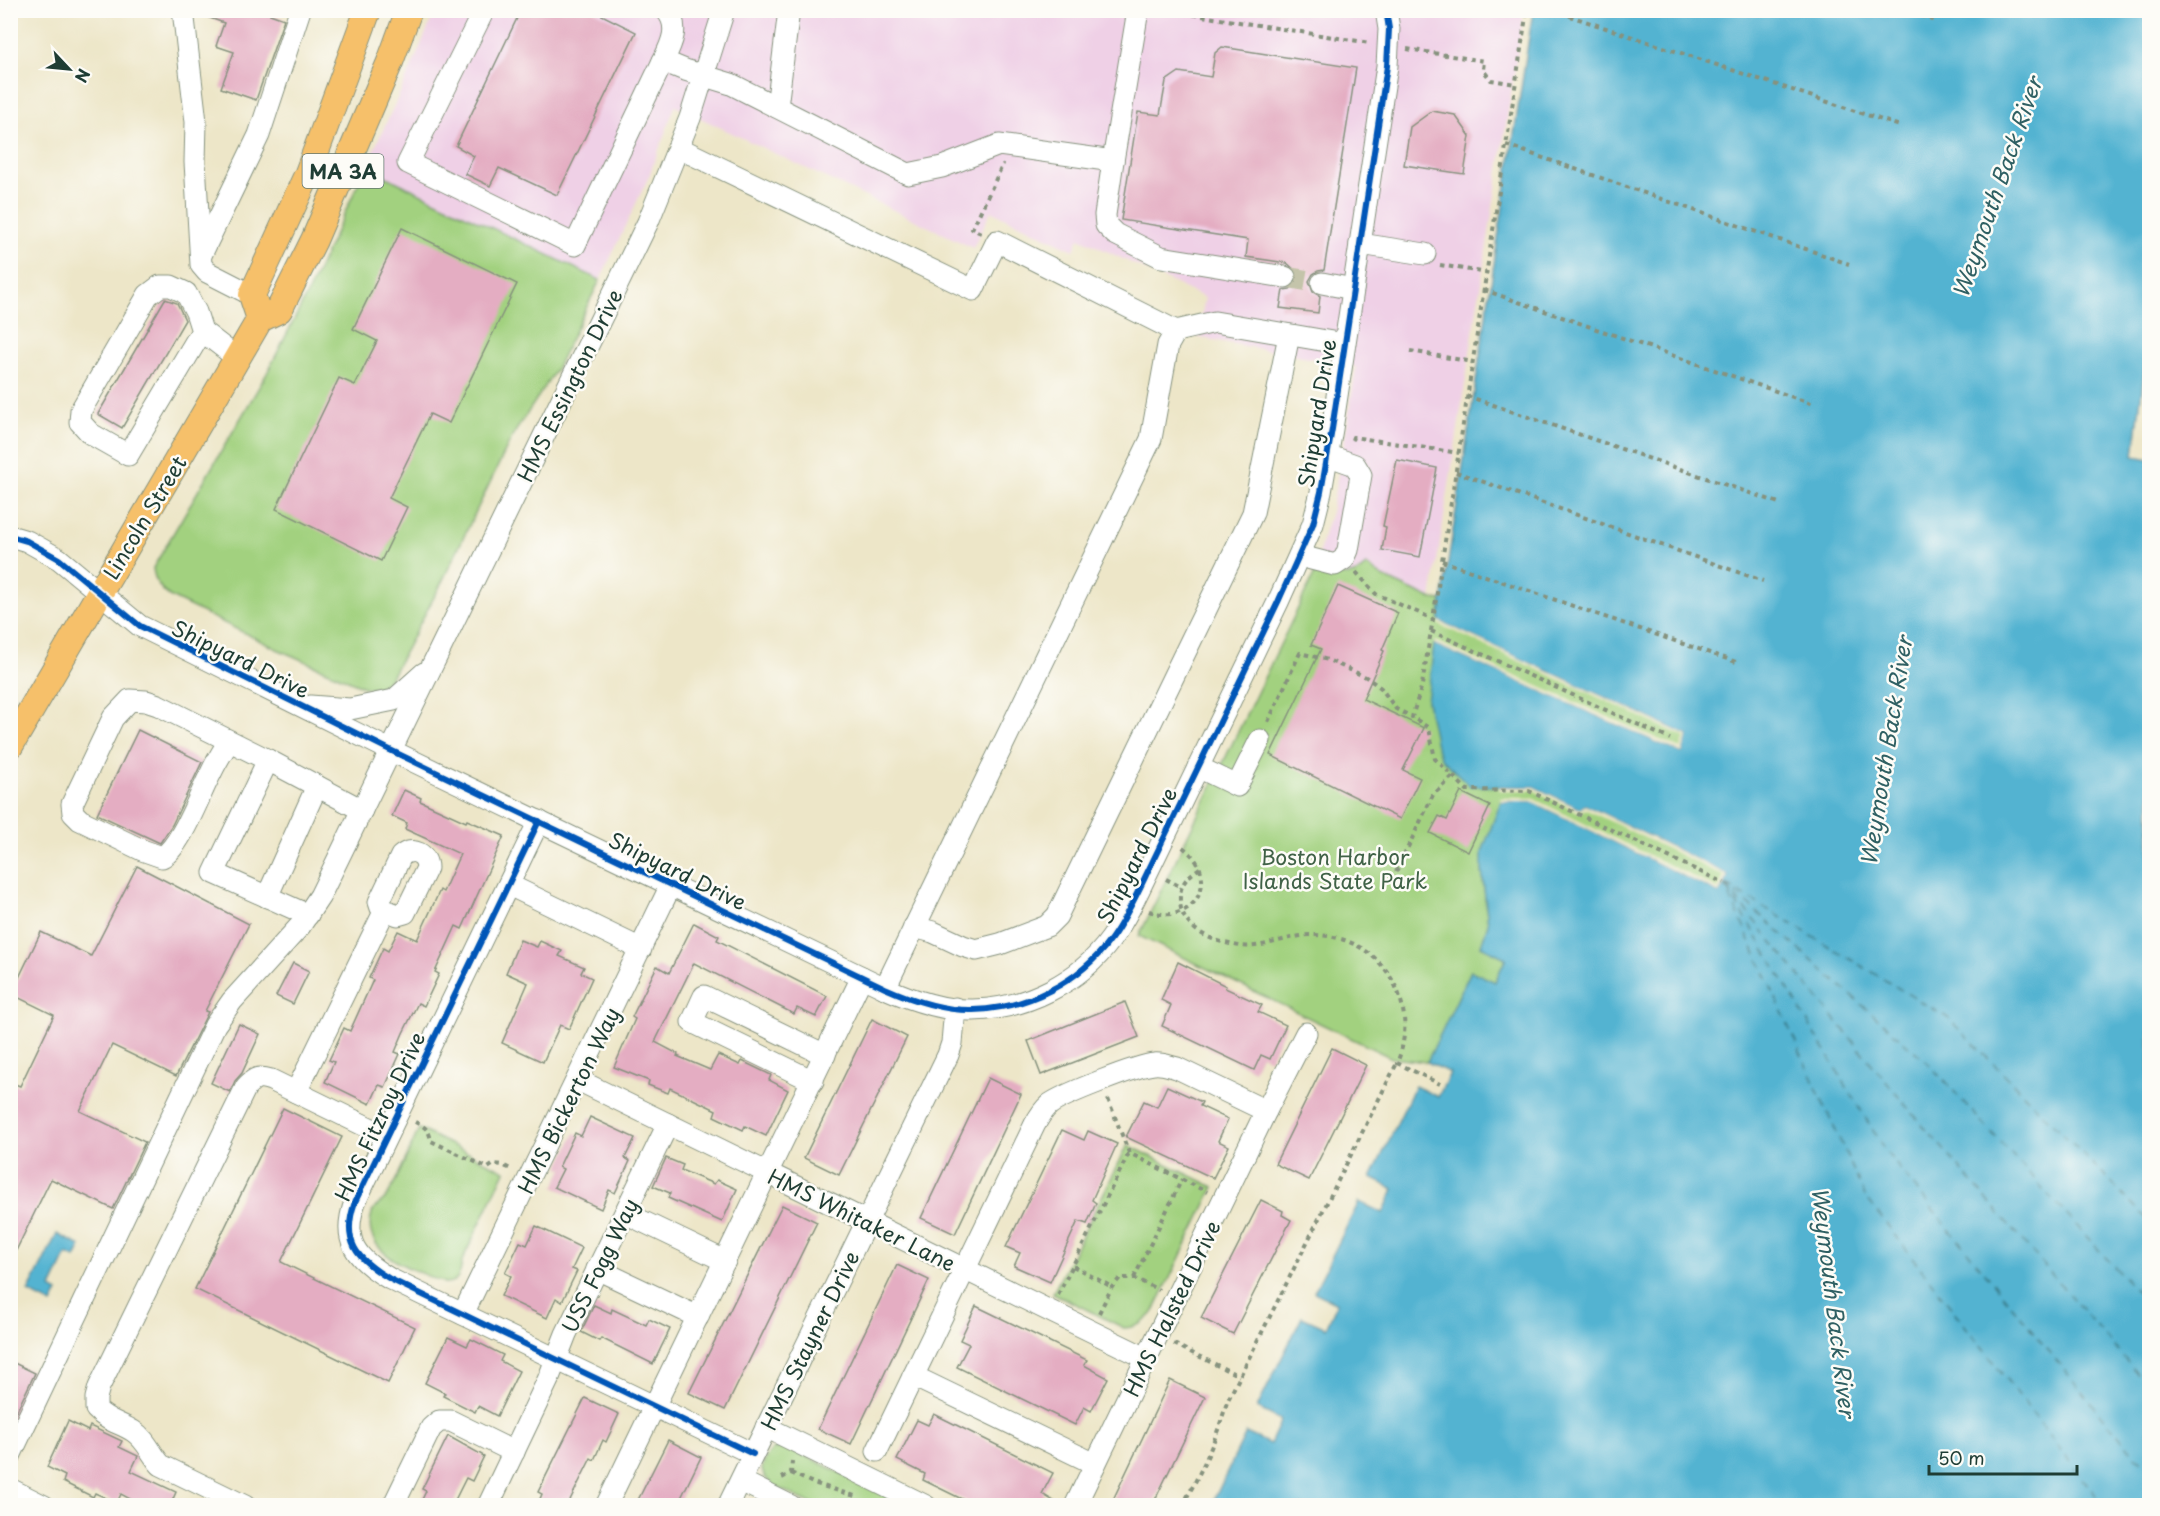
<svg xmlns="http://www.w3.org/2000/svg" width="2160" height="1516" font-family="'Playpen Sans',sans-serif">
<rect width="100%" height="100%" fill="#fdfcf7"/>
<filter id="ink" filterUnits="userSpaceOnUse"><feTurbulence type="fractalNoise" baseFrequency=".0167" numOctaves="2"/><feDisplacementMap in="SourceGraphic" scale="12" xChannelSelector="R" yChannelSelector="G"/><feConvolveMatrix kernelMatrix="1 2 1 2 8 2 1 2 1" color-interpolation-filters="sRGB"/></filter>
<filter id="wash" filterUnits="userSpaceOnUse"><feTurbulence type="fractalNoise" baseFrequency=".008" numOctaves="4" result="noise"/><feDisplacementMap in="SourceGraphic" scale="24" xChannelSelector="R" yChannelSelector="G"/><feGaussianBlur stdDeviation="1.35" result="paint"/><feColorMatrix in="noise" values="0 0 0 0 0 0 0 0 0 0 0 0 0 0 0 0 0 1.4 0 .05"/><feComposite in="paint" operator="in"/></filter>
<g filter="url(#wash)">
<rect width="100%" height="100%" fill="#ede6c8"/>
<path fill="#efd0e6" d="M435,11h1089l-93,588 -48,-22 -16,-12 -5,5 -12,6 -35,-3 7,-33 9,-28 15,-80 10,-65 -159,-30 8,-39 -126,-60 -5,12 -83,-39 -18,37 -298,-142 -26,70 -49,104 -234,-113 44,-96z"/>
<g fill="#a2d17f" stroke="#60875a" stroke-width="1.5">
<path d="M366,167l234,113 -45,91 -42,64 -74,153 -48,89c-8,9 -15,14 -27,10l-87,-38 -106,-52c-10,-6 -17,-17 -18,-29l113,-193 40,-79z"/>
<path d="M1366,565l17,12 48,22 11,1 -3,21 249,115 -6,17 -255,-52 5,18 38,67 64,1 51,18 143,70 -9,18 -237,-23 6,54 -7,22 25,12 -11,24 -24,-11 -44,91 -35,-4 -253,-122 176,-363c19,-1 37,10 51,-8z"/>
<path d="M419,1129l86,42 -43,90c-1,12 -4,23 -18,22 -28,-13 -85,-28 -72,-70 3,-8 11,-11 15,-17 13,-21 22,-46 32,-67z"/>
<path d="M1128,1145l86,42 -61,126c-9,10 -16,14 -29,15l-71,-35z"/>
<path d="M781,1447l8,1 117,57h-92l-40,-19 -10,-10 -2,-7 3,-10 8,-10z"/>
</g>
<g fill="#53b3d1" stroke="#397882" stroke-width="1.5">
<path d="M1533,11h616l1,309 -16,136 16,3 -1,1046 -938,1 35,-73 24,11 11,-24 -24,-12 45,-91 24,11 11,-25 -23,-11 45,-90 24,11 11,-24 -23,-11 44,-92 23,11 12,-24 -23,-11 44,-91 24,11 11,-24 -25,-12 7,-22 -6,-54v-18l19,-51h30l188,92 9,-18 -143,-70 -5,4 -46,-22 -64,-1 -29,-28 -5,-12 -9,-45 7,-57 248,109 6,-17 -249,-115z"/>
<path d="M57,1234l24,12 -6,12 -8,-4 -16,34 7,4 -6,12 -24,-12z"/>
</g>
<g fill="#ede6c8">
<path d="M1439,621l249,115 -6,17 -248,-109 1,-3 246,108 4,-12 -247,-113z"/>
<path d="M1498,787h36l46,22 5,-4 143,70 -9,18 -188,-92h-30l-1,-3h32l186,91 6,-13 -139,-67 -6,3 -46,-22h-34z"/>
</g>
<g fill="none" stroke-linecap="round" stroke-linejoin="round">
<g stroke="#2f6063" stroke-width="1.5" stroke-dasharray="8 6" stroke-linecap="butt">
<path d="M1724,883l141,313 236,306 6,4"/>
<path d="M1725,884l203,179 222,243"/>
<path d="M1727,885l221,133 202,204"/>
<path d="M1726,886l181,221 243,281"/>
<path d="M1728,889l158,263 249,304 15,10"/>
</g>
</g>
<g id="blocks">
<g fill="#e4adc2">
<path d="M197,10h75l-2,4 14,5 -28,81 -35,-12 13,-36 -18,-6 8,-23 -28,-10z"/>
<path d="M521,10h71l44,22 -79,163 -58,-27 -9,18 -25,-12 9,-18 -18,-10z"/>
<path d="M1222,47l134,21 -32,202 -6,1 -5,3 -4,7 4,11 7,4 -2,17 -38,-5 3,-18 7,-1 5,-4 3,-7 -1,-6 -10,-9 -41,-6 2,-17 -127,-20 17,-108 22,3 6,-34 13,-9 32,5 4,-24z"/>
<path d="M1432,111l23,4 15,21 -6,38 -60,-9 6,-38z"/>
<path d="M402,228l115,56 -68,139 -19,-9 -41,84 18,9 -26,54 -105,-52 63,-131 16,7 22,-44 -24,-12z"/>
<path d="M165,299l12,4 8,17 -63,108 -24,-14z"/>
<path d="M1397,460l40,8 -17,89 -38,-7 4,-23 -3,-1z"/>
<path d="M1338,586l60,27 -16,37 2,1 -21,48 61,29 -21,42 17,8 -20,41 -130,-64 51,-106 -10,-4z"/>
<path d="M138,730l64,32 -30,63 -12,18 -63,-29z"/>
<path d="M404,790l17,8 -1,3 46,21 1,-2 37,16 -42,93 -6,-3 -21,46 4,2 -15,32 -6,-3 -15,30 -8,19 5,2 -15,33 -6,-2 -9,19 -45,-22 9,-20 -5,-2 15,-32 6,3 23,-51 -4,-2 14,-30 5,3 10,-20 19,9 23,-50 3,2 17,-38 -55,-25 2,-6 -15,-7z"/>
<path d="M1461,792l29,14 -22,46 -38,-19 9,-17 8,4z"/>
<path d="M137,866l112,58 -44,87 3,1 -32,64 -64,-31 -32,66 65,31 -32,67 -62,-30 -41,84v-181l10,4 34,-71 -43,-21 30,-62 50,24z"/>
<path d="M694,923l25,13 -2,4 110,56 -11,21 -19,-9 -3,6 -100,-51 -39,79 23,12 -1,2 33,14 8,-15 22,10 2,-4 29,14 -2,5 19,10 -22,46 -21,-10 -2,4 -29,-14 2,-6 -46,-22 -2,5 -20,-8 1,-4 -35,-14 21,-48 -3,-2 25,-51 12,7z"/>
<path d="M520,940l17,7 3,-6 22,10 -3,5 25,11 -3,6 11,5 -23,51 -9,-4 -17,37 -41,-19 26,-60 -22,-10z"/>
<path d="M1178,962l48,24 -1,2 37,17 -4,7 28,13 -16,34 -9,-4 -7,15 -92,-44 9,-21 -10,-5z"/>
<path d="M293,963l16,8 -16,33 -17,-8z"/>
<path d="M1125,1002l14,35 -98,38 -13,-34z"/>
<path d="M872,1019l35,18 -68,138 -35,-17z"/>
<path d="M239,1024l21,10 -18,39 -7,8 -5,11 -19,-9z"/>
<path d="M1332,1048l34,17 -57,115 -34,-16z"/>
<path d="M988,1078l33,16 -66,140 -34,-16z"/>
<path d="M1167,1086l35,16 -2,4 28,13 -10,22 11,5 -16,32 -87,-41 18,-36 13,6z"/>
<path d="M283,1108l59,29 -61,125 134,65 -27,56 -193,-94z"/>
<path d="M590,1117l45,21 -10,20 5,3 -15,32 -6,-3 -8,19 -47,-22 9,-18 -4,-2 16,-34 6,3z"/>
<path d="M1062,1130l22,10 4,-9 29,13 -25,56 4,3 -9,21 -9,-3 -28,61 -36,-16 6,-13 -14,-6z"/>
<path d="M666,1158l17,7 -2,5 33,14 3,-4 20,9 -15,33 -54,-24 2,-5 -17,-7z"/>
<path d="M1261,1200l22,11 -1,4 9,5 -58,114 -32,-16z"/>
<path d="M782,1205l35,17 -92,188 -36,-17z"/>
<path d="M536,1226l46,22 -10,21 5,2 -15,31 -6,-4 -9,20 -46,-22 10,-20 -6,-3 15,-31 7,3z"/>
<path d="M897,1265l32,15 -78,164 -33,-15z"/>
<path d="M594,1305l17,8 1,-4 34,16 3,-6 21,10 -17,35 -52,-26 -2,3 -18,-9z"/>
<path d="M976,1306l111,54 -3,5 24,13 -17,33 -7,-4 -9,18 -118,-58 12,-23 -9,-4z"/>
<path d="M448,1337l19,9 4,-7 32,16 -3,6 19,10 -22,45 -19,-10 -3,6 -32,-16 2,-3 -20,-10z"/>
<path d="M10,1361l25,12 -25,52z"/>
<path d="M1170,1380l35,17 -53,109h-42z"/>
<path d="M585,1398l34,16 -13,28 -3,-2 -9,20 -3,-2 -24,48h-30l5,-12 -4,-2z"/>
<path d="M934,1414l119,59 -11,21 20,12h-86l-53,-26 2,-6 -28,-14 20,-40 11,5z"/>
<path d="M68,1421l20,10 2,-5 32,15 -3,6 19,9 -7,15 45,21 -6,14h-27l-22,-12 -4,9 -22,-10 -2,4 -30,-15 2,-6 -18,-9z"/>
<path d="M448,1436l36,20 -12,25 -6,-3 -14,28h-33l7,-15 -4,-2z"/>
<path d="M668,1440l33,17 -24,49h-42z"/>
</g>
</g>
</g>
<g filter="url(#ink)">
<use href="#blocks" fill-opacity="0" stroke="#86927e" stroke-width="1.5"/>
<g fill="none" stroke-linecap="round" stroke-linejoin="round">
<path stroke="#c4c4aa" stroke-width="21" stroke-dasharray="21 10" stroke-linecap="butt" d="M1285,277l37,6"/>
<defs>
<g id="minor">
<path d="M183,10l13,112 -1,40 6,103 6,7 45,23"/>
<path d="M484,10l-76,153 167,82 88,-184"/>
<path d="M666,10c15,16 5,35 -3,51l22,9 46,14 177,90 34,-7 57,-22 114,16"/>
<path d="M1138,10l-25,151 -8,54 1,10 9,9 46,23 124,20"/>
<path d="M777,107l12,-97"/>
<path d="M679,148l294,142 24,-49 179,90 39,-9 129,22"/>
<path d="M1360,244l65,10"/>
<path d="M201,255l58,-120 41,-125"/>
<path d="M1322,283l31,6"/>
<path d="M202,331l-74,124 -37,-21 -11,-12 1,-12 67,-115 12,-9h11l15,7 10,19 6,19 35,27"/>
<path d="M10,536l17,5 32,18 81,67 250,124 495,238c27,12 58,23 88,22 53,-1 107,-28 138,-71 15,-21 26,-45 37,-68l130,-269 35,-78 8,-32 11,-63 55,-363 2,-37 -3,-19"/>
<path d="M1300,556l35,9 9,-6 4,-9 13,-75 -6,-10 -28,-10"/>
<path d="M310,706l40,3 44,-9 30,-27"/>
<path d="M229,741c-6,10 -13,21 -18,32 -11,20 -30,74 -49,84l-20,-7 -62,-30 -7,-7 -1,-9 41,-86 17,-18 16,1 12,4 110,55"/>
<path d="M1198,767l39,19 23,-46"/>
<path d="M539,821l-184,381c-14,39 1,57 35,77l363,175"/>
<path d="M509,885l132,64"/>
<path d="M267,897l50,-111"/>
<path d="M308,915l-94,-42 54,-113 94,50"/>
<path d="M914,927l19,5 30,14 13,4 24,-6 47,-18 10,-10 196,-403 36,-178"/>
<path d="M885,988l266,-549 17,-94 8,-14"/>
<path d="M578,1080l568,278"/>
<path d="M813,1081l-121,-59 12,-26 121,59"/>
<path d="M296,1092l89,-182 13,5 7,-2 22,-45c0,-14 -14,-22 -26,-12l-22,46 2,6 4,2"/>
<path d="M625,1213l100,48"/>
<path d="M597,1269l101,48"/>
<path d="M463,1314l208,-429"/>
<path d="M913,1376l182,88"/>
<path d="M766,1427l160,79"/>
<path d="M877,1451l158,-327c4,-7 8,-14 14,-19 12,-10 90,-40 105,-41 8,-1 15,2 23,4l89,43"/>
<path d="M10,1456l205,-431 17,-24 68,-75 20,-30 328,-674 42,-104 34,-108"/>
<path d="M741,1481l50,25"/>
<path d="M10,1489l34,17"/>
<path d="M245,1506l-84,-41c-10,-11 -15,-26 -28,-34 -13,-8 -26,-10 -37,-22v-11l3,-11 147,-300c9,-10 13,-11 25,-7l115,56"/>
<path d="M393,1506l38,-78 8,-7h12l63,31"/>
<path d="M488,1506l60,-126 18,-46 102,-210"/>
<path d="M606,1506l256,-529"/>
<path d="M728,1506l220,-451 4,-12 3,-35"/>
<path d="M1075,1506l191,-395 40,-78"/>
</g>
<g id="major">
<path d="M260,319l-8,-24 56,-122 60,-163"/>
<path d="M10,746l250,-427 19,-9 35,-70 76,-178 19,-52"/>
</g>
</defs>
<use href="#minor" stroke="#86927e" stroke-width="23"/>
<use href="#major" stroke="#86927e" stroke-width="28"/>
<g stroke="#86927e" stroke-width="4" stroke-dasharray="4.5 4.5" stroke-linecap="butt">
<path d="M1176,10l7,3 187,30"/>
<path d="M1552,10l348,116"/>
<path d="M1904,10l32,11"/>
<path d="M1407,49l77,12 -1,9 8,10 25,4"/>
<path d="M1506,145l343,119"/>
<path d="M981,233l-9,-4 31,-65"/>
<path d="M1440,265l47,8"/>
<path d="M1484,290l329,114"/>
<path d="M1410,351l63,11"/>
<path d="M1467,396l312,107"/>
<path d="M1352,440l1,-3 106,16"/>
<path d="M1456,472l307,109"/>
<path d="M1442,561l294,101"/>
<path d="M1356,572l20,22 57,25"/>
<path d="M1431,631l239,108"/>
<path d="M1268,722l32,-69 28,7 38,17 15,11 15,21 16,8 10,-32 11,-66 94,-609"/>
<path d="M1453,776l14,14 62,1 195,92"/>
<path d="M1200,868c-13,9 -21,16 -20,33 1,30 35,41 60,45 24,3 49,-11 72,-11 69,-1 110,67 85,128l43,21"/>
<path d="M1396,872l37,-77 20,-19 -18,-17 -6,-31 -17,-11"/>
<path d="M1166,879l15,8"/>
<path d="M1149,911c46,17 75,-36 32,-65"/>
<path d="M1108,1099l21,54 78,39"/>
<path d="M415,1122c10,5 14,7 16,19l57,27 6,-4 8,1 11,5"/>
<path d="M1073,1266l39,21"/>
<path d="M1134,1278l48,-99"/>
<path d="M1058,1295l71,-142"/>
<path d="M1099,1313l13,-26 8,-9h14l25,12"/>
<path d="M1174,1344l65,32"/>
<path d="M791,1473l22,10 42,13"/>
<path d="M782,1478l9,-5 1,-12"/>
<path d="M1182,1506c20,-35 34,-66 45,-104l170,-339"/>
</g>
<use href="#minor" stroke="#fff" stroke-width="21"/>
<use href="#major" stroke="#f6c06b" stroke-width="26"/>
<defs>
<g id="cycleway">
<path d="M10,536l17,5 32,18 81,67 250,124 495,238c27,12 58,23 88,22 53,-1 107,-28 138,-71 15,-21 26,-45 37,-68l130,-269 35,-78 8,-32 11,-63 55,-363 2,-37 -3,-19"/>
<path d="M539,821l-184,381c-14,39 1,57 35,77l363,175"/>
</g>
</defs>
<use href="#cycleway" stroke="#fdfcf7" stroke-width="10"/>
<use href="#cycleway" stroke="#0057b8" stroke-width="6"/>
</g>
</g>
<g text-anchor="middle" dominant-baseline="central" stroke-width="5" stroke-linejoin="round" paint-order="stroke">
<rect fill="#fdfcf7" stroke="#62766e" stroke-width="1.5" x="302.5" y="154" width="81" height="34" rx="4.5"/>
<g font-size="20" font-weight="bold" fill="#1f3d34">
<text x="343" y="171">MA 3A</text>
</g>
<g font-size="21" fill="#1f3d34" stroke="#fdfcf7">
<text transform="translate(569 385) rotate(-64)">HMS Essington Drive</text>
<text transform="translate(1316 413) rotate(-81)">Shipyard Drive</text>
<text transform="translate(144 517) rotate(-59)">Lincoln Street</text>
<text transform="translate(241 658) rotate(26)">Shipyard Drive</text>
<text transform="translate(1136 855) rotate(-63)">Shipyard Drive</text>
<text transform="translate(678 870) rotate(26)">Shipyard Drive</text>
<text transform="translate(568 1100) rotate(-64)">HMS Bickerton Way</text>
<text transform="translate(379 1116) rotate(-65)">HMS Fitzroy Drive</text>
<text transform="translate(862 1219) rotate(26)">HMS Whitaker Lane</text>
<text transform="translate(599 1265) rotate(-64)">USS Fogg Way</text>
<text transform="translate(1171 1308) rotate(-64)">HMS Halsted Drive</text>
<text transform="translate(809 1340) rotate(-64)">HMS Stayner Drive</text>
</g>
<g font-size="21" fill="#406247" stroke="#fdfcf7">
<text x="1335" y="856">Boston Harbor<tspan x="1335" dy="24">Islands State Park</tspan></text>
</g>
<g font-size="22" font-style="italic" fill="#2f6063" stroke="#fdfcf7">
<text transform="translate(1996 187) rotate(-71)">Weymouth Back River</text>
<text transform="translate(1885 751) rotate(-81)">Weymouth Back River</text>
<text transform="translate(1835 1302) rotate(83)">Weymouth Back River</text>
</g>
</g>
<rect width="2160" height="1516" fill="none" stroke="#fdfcf7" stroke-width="36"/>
<g transform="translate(69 69) rotate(116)" stroke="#fdfcf7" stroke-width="4.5" paint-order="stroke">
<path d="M0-4.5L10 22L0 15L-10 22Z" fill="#1f3d34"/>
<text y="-9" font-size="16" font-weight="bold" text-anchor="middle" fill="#1f3d34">N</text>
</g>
<path d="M1929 1465v9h148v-9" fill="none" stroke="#1f3d34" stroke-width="3"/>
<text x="1938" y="1465" font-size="18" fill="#1f3d34" stroke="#fdfcf7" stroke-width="4.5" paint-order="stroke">50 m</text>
</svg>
